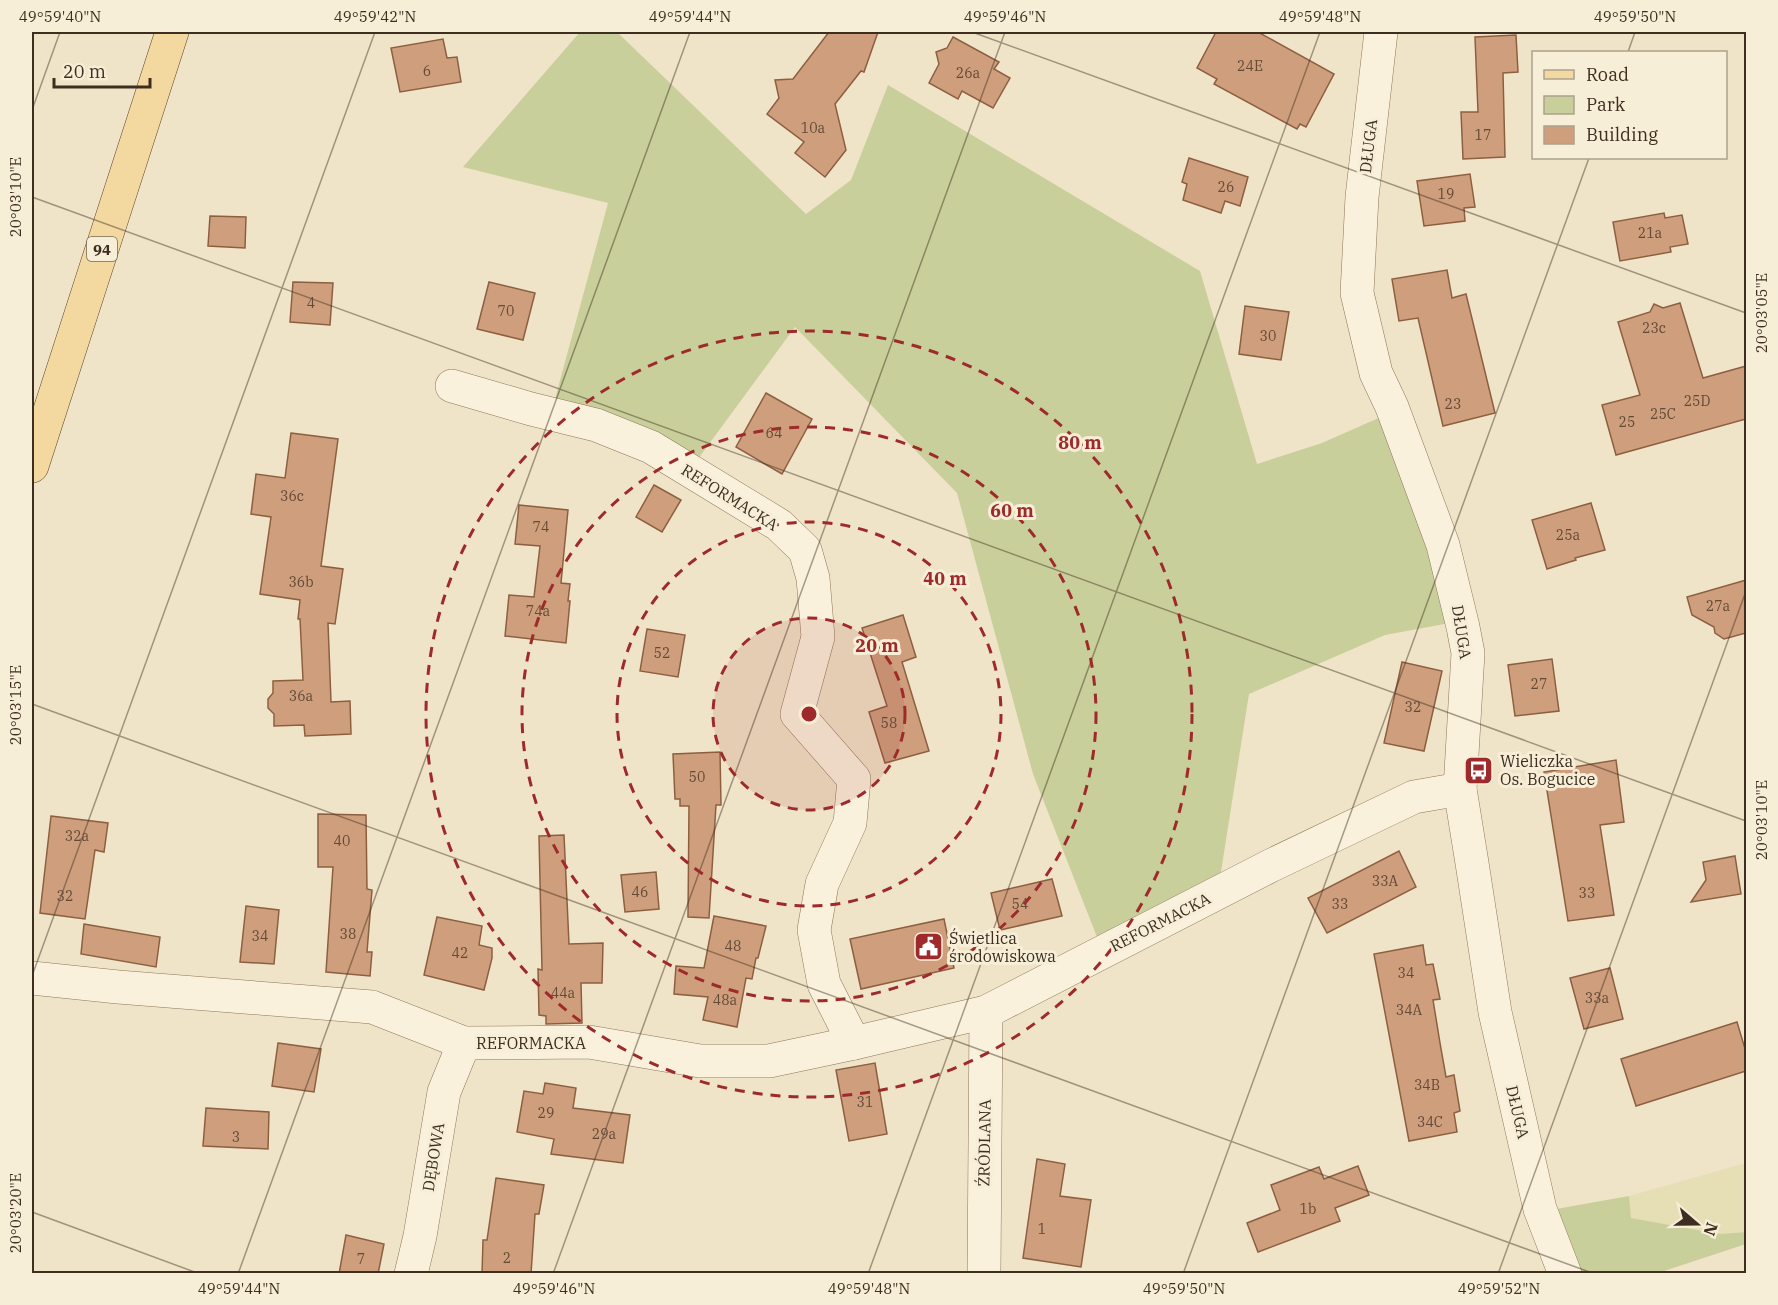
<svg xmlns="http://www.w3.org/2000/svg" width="1778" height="1305" font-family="'IBM Plex Serif',serif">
<rect width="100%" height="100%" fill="#f0e4c8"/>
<path fill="#e6deb5" d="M1746,1163v69l-27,2 -88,-16 -2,-22z"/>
<g fill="#c9cf9b">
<path d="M580,32h37l189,182 45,-34 37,-95 312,186 57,193 65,-21 61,-27 56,156 11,51 -65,12 -136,59 -29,184 -123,59 -64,-163 -76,-281 -162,-166 -100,136 -140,-64 53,-196 -145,-36z"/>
<path d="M1629,1196l2,22 88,16 27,-2v12l-88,29h-77l-25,-64z"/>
</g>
<g fill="#cf9f7d" stroke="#8d5f41" stroke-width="1.5">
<path d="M829,32h49l-14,40 -3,-1 -26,33 11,46 -21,27 -30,-24 9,-11 -37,-28 12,-16 -4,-18 18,-1z"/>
<path d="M1216,32h42l76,42 -28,53 -6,-3 -3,5 -83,-45 3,-5 -20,-11z"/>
<path d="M1516,35l2,37 -15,1 2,84 -42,2 -2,-47h17l-3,-75z"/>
<path d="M953,37l46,25 -5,7 16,9 -17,30 -31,-17 -4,8 -29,-16 10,-19 -3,-12 11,-4z"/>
<path d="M443,39l4,19 10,-1 4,25 -61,10 -9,-44z"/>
<path d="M1189,158l59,19 -8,29 -15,-5 -4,12 -38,-13 4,-16 -5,-2z"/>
<path d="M1470,174l5,33 -11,1 1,13 -41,5 -7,-45z"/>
<path d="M1664,213l1,5 17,-3 6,29 -18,3 1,5 -51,9 -7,-39z"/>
<path d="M210,216l36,1 -1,31 -37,-2z"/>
<path d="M1447,270l5,28 14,-4 29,119 -52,13 -25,-108 -19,3 -7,-42z"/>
<path d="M293,282l40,1 -3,42 -40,-3z"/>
<path d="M489,282l46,11 -12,47 -46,-11z"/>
<path d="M1680,303l23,75 43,-12v53l-130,36 -14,-50 38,-10 -22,-73 32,-10 4,-8 9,4z"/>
<path d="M1245,306l44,6 -8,48 -42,-6z"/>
<path d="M766,393l46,26 -30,55 -46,-27z"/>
<path d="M291,433l47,6 -17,127 22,3 -8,55 -7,-1 3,79 19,-1 1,33 -46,2 -1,-11 -30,1v-12l-6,-6v-9l5,-6v-12l30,-1 -3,-61h-2l2,-19 -40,-6 11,-77 -20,-3 5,-40 29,4z"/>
<path d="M654,485l27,15 -19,32 -26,-15z"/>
<path d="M1591,503l14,47 -30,8 1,2 -29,9 -15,-49z"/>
<path d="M519,505l49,5 -7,73 9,1 -2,17h2l-4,42 -61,-7 4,-41 25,2 6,-51 -25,-2z"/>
<path d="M1746,580v53l-22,6 -9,-6 -1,-6 -22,-12 -5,-18z"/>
<path d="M903,615l13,42 -14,5 27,89 -44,12 -16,-51 18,-6 -25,-78z"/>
<path d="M647,629l38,6 -7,42 -38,-6z"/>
<path d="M1552,659l7,52 -44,5 -7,-51z"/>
<path d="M1402,662l40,9 -18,80 -40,-8z"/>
<path d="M720,752l1,53h-5l-7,113 -21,-1 1,-111h-9v-7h-5l-2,-45z"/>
<path d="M1616,760l8,62 -24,3 14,90 -46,6 -24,-149z"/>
<path d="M318,814l48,1 1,74 5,1 -5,62h5l-2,24 -44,-4 7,-105h-15z"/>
<path d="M51,816l57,7 -4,29 -9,-2 -10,69 -45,-6z"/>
<path d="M564,835l5,109 34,-1 -1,40h-21l1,40 -36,1v-8l-7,-1 -1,-46 4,1 -3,-134z"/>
<path d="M1399,851l17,36 -89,46 -19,-35z"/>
<path d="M1735,856l6,38 -50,8 15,-22 -3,-18z"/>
<path d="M656,872l3,37 -34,3 -4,-37z"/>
<path d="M1052,879l10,37 -62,14 -9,-37z"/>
<path d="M246,906l33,4 -5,54 -34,-2z"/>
<path d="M714,916l52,10 -8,32h-2l-4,21 -6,-1 -9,49 -34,-7 5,-23 -34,-3 2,-28 28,2z"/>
<path d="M437,917l45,9 -3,19 13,3v10l-8,32 -60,-15z"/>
<path d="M944,919l10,49 -93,21 -11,-50z"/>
<path d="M84,924l76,13 -4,30 -75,-13z"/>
<path d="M1423,945l3,20 7,-1 7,35 -7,1 7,43 6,34 8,-2 6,36 -6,2 3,19 -48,9 -35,-187z"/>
<path d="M1610,968l13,51 -39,10 -14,-51z"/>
<path d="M1737,1022l9,30v19l-110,35 -15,-47z"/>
<path d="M278,1043l43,6 -7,43 -42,-6z"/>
<path d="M875,1063l12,71 -38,7 -13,-71z"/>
<path d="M545,1083l31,5 -3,20 57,7 -7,48 -72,-9 3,-15 -37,-7 7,-41 19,3z"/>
<path d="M206,1108l63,4 -1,37 -65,-3z"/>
<path d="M1037,1159l28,5 -5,32 31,4 -10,67 -58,-9z"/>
<path d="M1358,1166l11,29 -34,13 5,13 -82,31 -11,-29 33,-13 -9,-25 48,-18 5,12z"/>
<path d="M496,1178l48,7 -5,29h-4l-4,60h-49l1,-34h4z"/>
<path d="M346,1235l38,9 -6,30h-39z"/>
</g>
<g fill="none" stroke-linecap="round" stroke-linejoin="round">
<defs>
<g id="minor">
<path d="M1381,32l-19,165 -5,96 19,80 16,34 51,138 20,82 5,26 -8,136 12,74 23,149 45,197 25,65"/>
<path d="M452,386l79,23 65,16 55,22 128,78 26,25 8,28 5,59 -21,77 57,65 -4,44 -28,61 -8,46 10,54 30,59"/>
<path d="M32,978l86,9 254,20 92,36 125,-1 111,19h69l85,-18 132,-31 286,-147 142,-68 46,-8"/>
<path d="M411,1274l9,-38 24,-144 20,-49"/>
<path d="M984,1274l2,-262"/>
</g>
<path id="major" d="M32,466l140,-434"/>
</defs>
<use href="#minor" stroke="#8d765c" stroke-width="34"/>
<use href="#major" stroke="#5b4430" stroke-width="34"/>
<use href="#minor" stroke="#faf1dc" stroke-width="33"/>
<use href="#major" stroke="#f3d9a0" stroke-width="33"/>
</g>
<path fill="none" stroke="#3d2e20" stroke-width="1.5" stroke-opacity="0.45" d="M972,32l774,281M1628,52l7,-20M32,110l28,-78M32,197l1714,624M32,704l1563,570M32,976l343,-944M32,1212l168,62M238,1274l452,-1242M553,1274l452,-1242M868,1274l452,-1242M1183,1274l406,-1116M1498,1274l248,-683"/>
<circle cx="809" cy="714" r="96" fill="#9e2a2b" fill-opacity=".12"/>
<g fill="none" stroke="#9e2a2b" stroke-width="3" stroke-dasharray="10 8">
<circle cx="809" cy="714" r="96"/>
<circle cx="809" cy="714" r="192"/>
<circle cx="809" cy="714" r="287"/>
<circle cx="809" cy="714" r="383"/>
</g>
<defs>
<symbol id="bus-square" viewBox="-11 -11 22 22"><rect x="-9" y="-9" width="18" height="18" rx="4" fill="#9e2a2b" stroke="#f7eed8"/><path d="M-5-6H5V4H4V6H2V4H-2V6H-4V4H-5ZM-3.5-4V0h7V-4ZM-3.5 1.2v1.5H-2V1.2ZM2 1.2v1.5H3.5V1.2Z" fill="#fff"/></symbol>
<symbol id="civic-square" viewBox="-11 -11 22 22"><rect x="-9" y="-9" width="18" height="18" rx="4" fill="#9e2a2b" stroke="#f7eed8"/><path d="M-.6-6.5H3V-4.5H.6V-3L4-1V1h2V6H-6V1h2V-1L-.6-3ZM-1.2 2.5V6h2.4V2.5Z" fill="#fff"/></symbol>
</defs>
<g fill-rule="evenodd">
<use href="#bus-square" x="1462" y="754" width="33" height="33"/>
<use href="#civic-square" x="912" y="930" width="33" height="33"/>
</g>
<g text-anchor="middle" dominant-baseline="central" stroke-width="6" stroke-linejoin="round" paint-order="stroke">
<g font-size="14" fill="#624a37">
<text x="1250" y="66">24E</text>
<text x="427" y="71">6</text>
<text x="968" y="73">26a</text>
<text x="813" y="128">10a</text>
<text x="1483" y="135">17</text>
<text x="1226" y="187">26</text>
<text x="1446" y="194">19</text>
<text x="1650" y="233">21a</text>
<text x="311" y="303">4</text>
<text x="506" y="311">70</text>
<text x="1654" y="328">23c</text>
<text x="1268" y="336">30</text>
<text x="1697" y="401">25D</text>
<text x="1453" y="404">23</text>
<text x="1663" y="414">25C</text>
<text x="1627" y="422">25</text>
<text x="774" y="433">64</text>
<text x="292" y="496">36c</text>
<text x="541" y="527">74</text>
<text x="1568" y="535">25a</text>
<text x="301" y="582">36b</text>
<text x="1718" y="606">27a</text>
<text x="538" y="611">74a</text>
<text x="662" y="653">52</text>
<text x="1539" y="684">27</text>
<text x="301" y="696">36a</text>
<text x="1413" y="707">32</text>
<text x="889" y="723">58</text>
<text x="697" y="777">50</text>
<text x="77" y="836">32a</text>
<text x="342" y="841">40</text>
<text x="1385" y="881">33A</text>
<text x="640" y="892">46</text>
<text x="1587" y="893">33</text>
<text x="65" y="896">32</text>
<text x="1020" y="904">54</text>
<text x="1340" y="904">33</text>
<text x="348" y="934">38</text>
<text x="260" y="936">34</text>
<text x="733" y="946">48</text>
<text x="460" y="953">42</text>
<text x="1406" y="973">34</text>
<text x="563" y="993">44a</text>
<text x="1597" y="998">33a</text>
<text x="725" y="1000">48a</text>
<text x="1409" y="1010">34A</text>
<text x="1427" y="1085">34B</text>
<text x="865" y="1102">31</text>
<text x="546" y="1113">29</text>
<text x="1430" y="1122">34C</text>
<text x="604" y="1134">29a</text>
<text x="236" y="1137">3</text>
<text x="1308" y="1209">1b</text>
<text x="1042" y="1229">1</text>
<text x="507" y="1258">2</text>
<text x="361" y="1259">7</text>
</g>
<rect fill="#f7eed8" stroke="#756857" stroke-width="1.5" x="87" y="237" width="30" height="24" rx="4.5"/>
<g font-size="15" font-weight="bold" fill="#3d2e20">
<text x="102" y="249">94</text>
</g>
<g font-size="16" fill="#3d2e20" stroke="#f7eed8">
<text transform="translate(1368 146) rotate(-83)">DŁUGA</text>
<text transform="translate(730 497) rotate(32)">REFORMACKA</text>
<text transform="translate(1462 632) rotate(81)">DŁUGA</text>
<text transform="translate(1160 922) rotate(-27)">REFORMACKA</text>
<text x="531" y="1043">REFORMACKA</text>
<text transform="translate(1518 1112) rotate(77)">DŁUGA</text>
<text transform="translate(984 1143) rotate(-89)">ŹRÓDLANA</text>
<text transform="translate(433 1157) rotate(-81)">DĘBOWA</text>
</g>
<g font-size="16" fill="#3d2e20" stroke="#f7eed8" text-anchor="start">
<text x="1500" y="761">Wieliczka<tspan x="1500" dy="18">Os. Bogucice</tspan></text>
<text x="949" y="938">Świetlica<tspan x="949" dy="18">środowiskowa</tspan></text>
</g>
</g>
<circle cx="809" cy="714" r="9" fill="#9e2a2b" stroke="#f7eed8" stroke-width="3"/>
<g font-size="18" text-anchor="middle" font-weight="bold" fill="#9e2a2b" stroke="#f7eed8" stroke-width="6" stroke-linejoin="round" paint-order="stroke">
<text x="1080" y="449">80 m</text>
<text x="1012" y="517">60 m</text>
<text x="945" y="585">40 m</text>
<text x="877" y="652">20 m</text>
</g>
<rect width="1778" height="1305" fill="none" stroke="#f7eed8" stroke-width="66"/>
<rect x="1532" y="51" width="195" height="108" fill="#f7eed8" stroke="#ada18e" stroke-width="1.5"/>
<rect x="1544" y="70" width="30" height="9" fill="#f3d9a0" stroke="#ada18e" stroke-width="1.5"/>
<text x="1586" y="81" font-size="18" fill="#3d2e20">Road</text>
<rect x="1544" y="96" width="30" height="18" fill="#c9cf9b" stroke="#ada18e" stroke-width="1.5"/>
<text x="1586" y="111" font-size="18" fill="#3d2e20">Park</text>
<rect x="1544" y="126" width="30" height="18" fill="#cf9f7d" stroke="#ada18e" stroke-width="1.5"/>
<text x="1586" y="141" font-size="18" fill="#3d2e20">Building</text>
<g transform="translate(1697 1224) rotate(110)" stroke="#f7eed8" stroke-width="4.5" paint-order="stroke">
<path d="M0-4.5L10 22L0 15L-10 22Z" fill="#3d2e20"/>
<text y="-9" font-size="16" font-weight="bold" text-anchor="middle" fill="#3d2e20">N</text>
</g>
<path d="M54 78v9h96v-9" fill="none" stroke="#3d2e20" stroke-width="3"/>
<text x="63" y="78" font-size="18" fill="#3d2e20" stroke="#f7eed8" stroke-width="4.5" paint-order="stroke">20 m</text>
<rect x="33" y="33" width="1712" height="1239" fill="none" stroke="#3d2e20" stroke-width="2"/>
<g font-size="15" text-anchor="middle" fill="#3d2e20">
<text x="60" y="22">49°59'40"N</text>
<text x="375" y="22">49°59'42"N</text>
<text x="690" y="22">49°59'44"N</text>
<text x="1005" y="22">49°59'46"N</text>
<text x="1320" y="22">49°59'48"N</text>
<text x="1635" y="22">49°59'50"N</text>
<text transform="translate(16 197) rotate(-90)" y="5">20°03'10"E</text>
<text transform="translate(1762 313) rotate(-90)" y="5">20°03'05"E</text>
<text transform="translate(16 705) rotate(-90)" y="5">20°03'15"E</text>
<text transform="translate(1762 820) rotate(-90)" y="5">20°03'10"E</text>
<text transform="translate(16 1213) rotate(-90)" y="5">20°03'20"E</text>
<text x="239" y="1294">49°59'44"N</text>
<text x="554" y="1294">49°59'46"N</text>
<text x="869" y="1294">49°59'48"N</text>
<text x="1184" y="1294">49°59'50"N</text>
<text x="1499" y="1294">49°59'52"N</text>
</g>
</svg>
